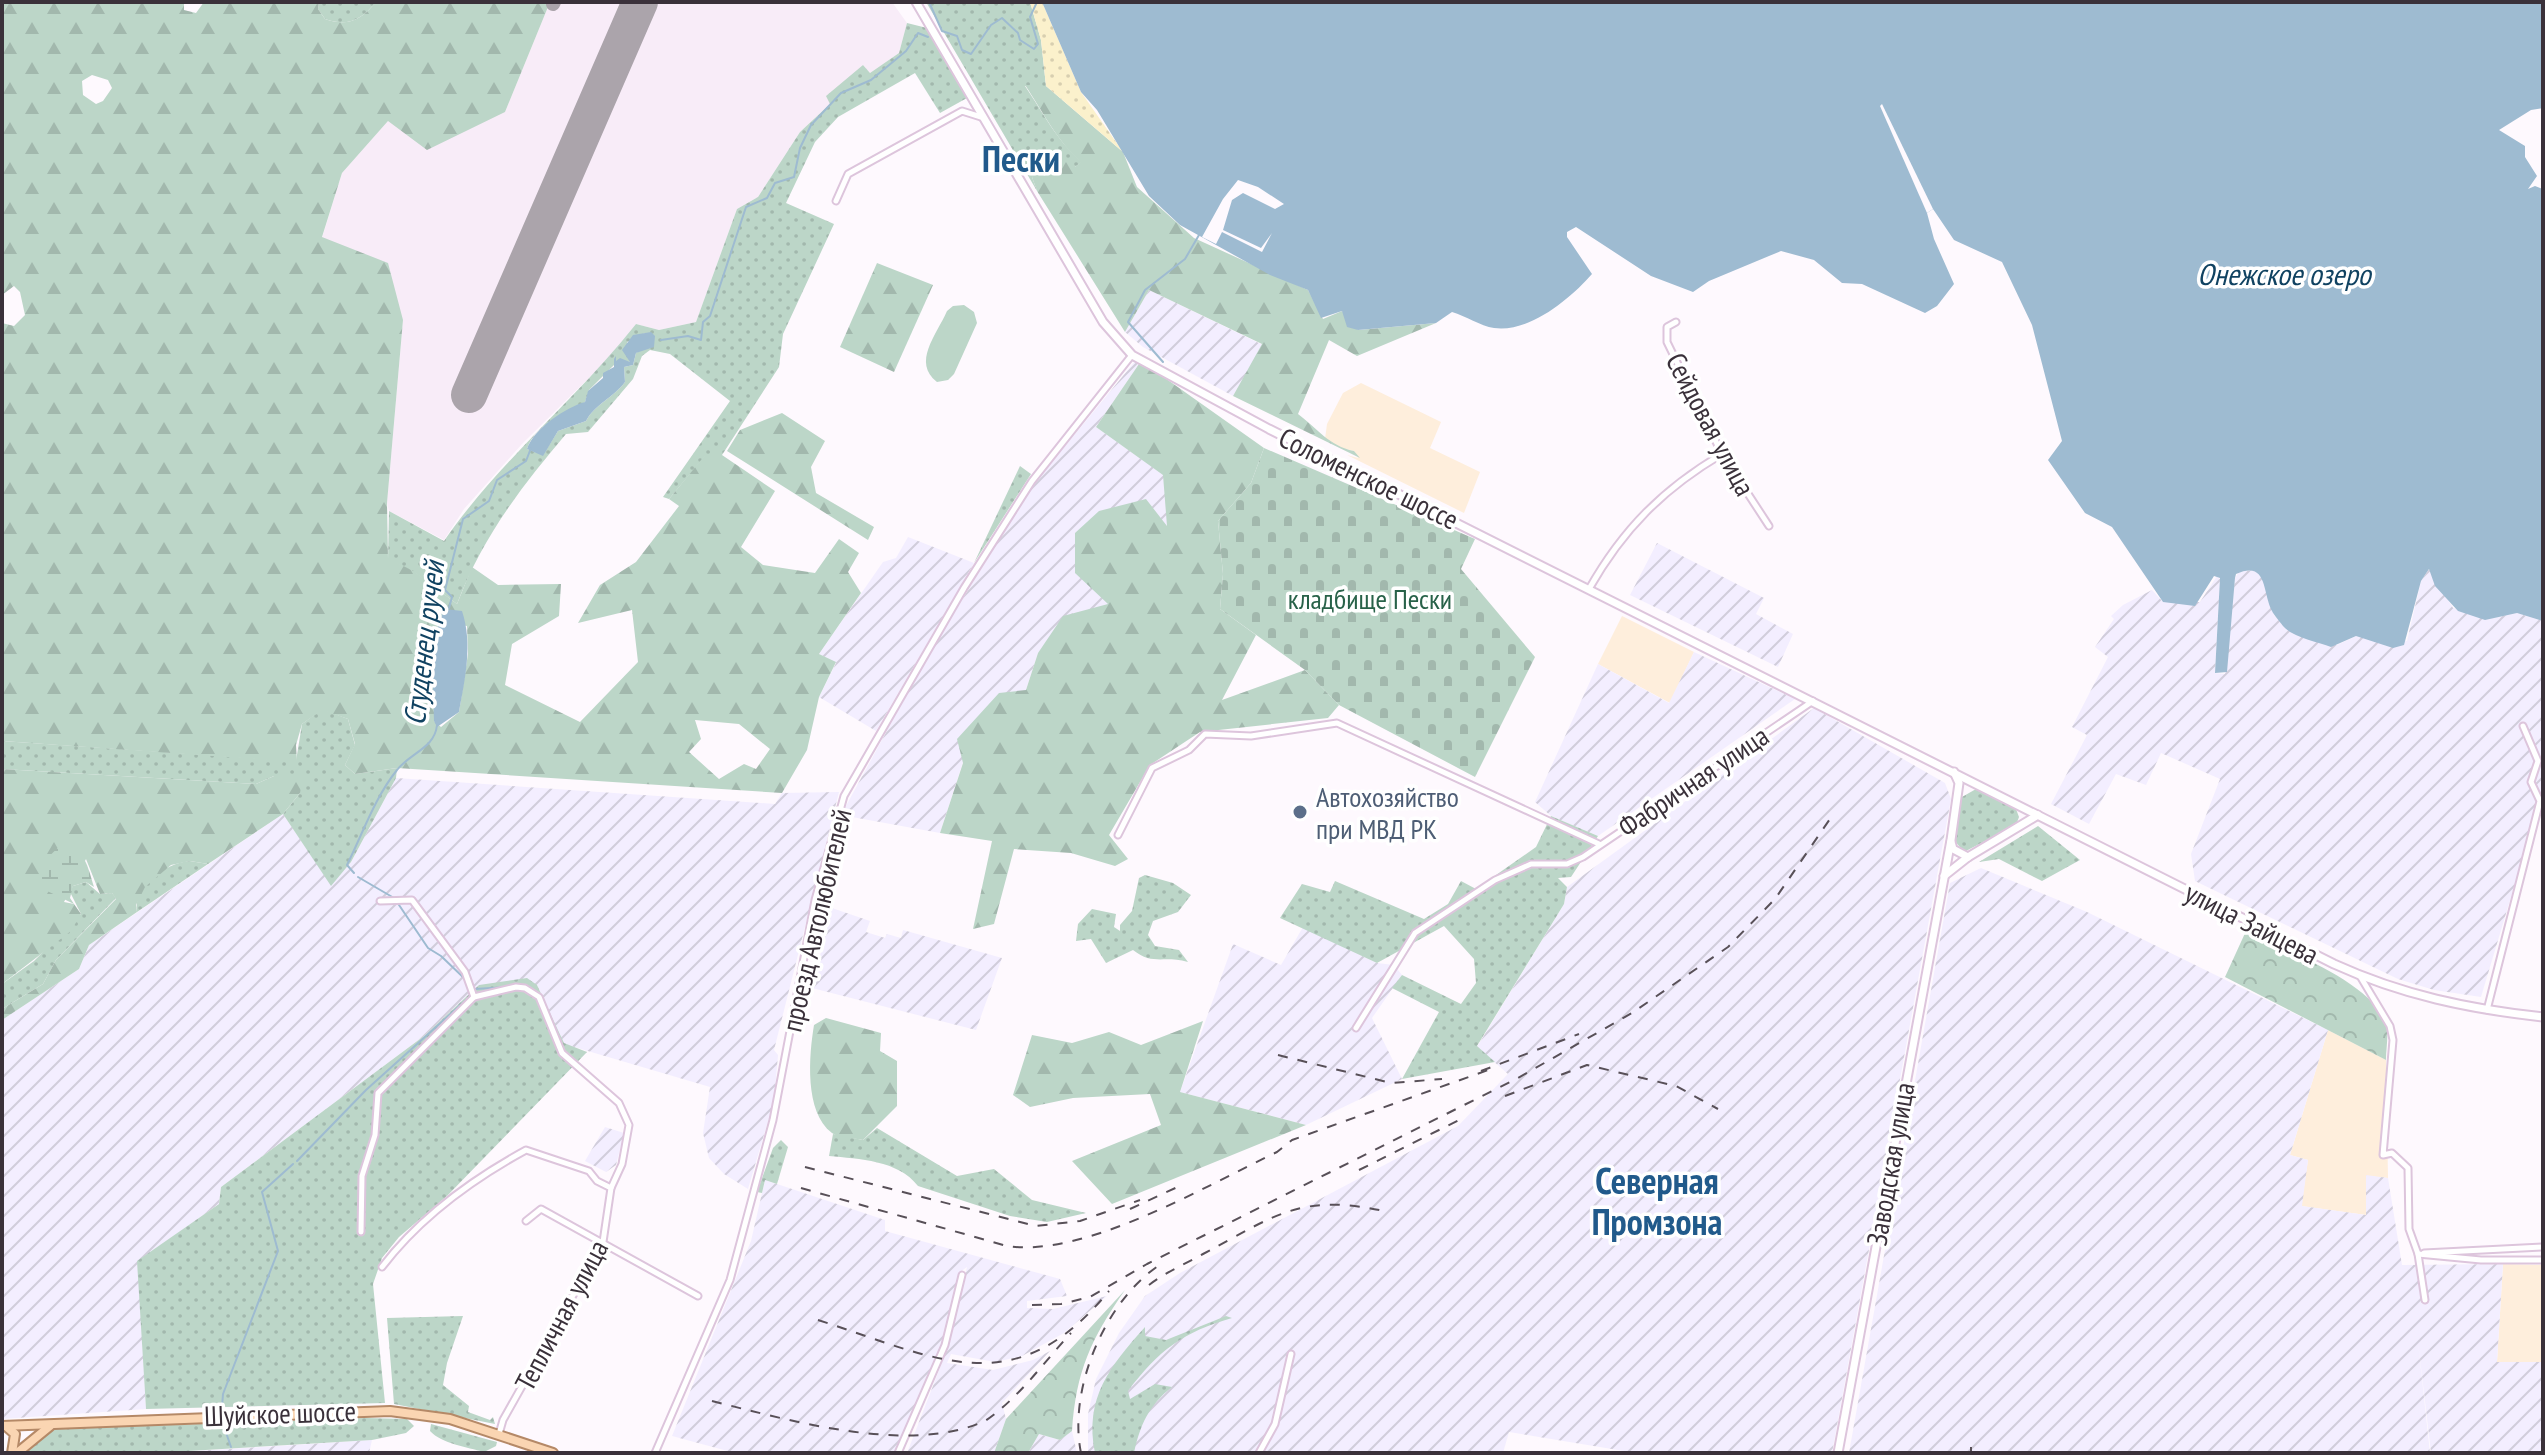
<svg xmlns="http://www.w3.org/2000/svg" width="2545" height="1455" font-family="'PT Sans Narrow',sans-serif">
<defs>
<pattern id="industrial-furrows" width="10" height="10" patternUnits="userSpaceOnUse" patternTransform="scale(2)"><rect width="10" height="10" fill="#f3eeff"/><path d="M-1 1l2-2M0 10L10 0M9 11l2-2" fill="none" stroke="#d1cddb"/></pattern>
<pattern id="grass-dots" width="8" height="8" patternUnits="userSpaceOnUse" patternTransform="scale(2)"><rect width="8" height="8" fill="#bcd6c8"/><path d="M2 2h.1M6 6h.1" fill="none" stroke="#a2b8ad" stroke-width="1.8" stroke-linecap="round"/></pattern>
<pattern id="forest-firs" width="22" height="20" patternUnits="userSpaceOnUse" patternTransform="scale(2)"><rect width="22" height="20" fill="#bcd6c8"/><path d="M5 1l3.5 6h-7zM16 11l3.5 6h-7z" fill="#a2b8ad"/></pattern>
<pattern id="wetland-marsh" width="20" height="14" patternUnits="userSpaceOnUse" patternTransform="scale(2)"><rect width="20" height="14" fill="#bcd6c8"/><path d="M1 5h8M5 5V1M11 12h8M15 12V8" fill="none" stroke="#a2b8ad"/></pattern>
<pattern id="sand-dots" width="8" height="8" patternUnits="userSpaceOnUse" patternTransform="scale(2)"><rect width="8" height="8" fill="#fbf1cc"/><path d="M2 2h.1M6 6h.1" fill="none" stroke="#d8cfb0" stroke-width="1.8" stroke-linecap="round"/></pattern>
<pattern id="cemetery-stones" width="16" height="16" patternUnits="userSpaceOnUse" patternTransform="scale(2)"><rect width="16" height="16" fill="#bcd6c8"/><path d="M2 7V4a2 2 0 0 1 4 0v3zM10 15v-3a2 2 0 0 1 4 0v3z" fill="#a2b8ad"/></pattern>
<pattern id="park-crowns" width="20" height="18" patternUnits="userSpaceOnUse" patternTransform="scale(2)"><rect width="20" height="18" fill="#bcd6c8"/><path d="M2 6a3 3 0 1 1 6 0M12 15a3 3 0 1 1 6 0" fill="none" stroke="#a2b8ad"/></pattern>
</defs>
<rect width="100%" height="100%" fill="#fef9fe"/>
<g fill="#feeedc">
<path d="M1361,383l80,39 -11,26 50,24 -16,41 -117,-58 11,3 -4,-7 -14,-3 -15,-9 2,-15 16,-31z"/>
<path d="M1622,616l72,36 -24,51 -72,-39z"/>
<path d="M2328,1030l58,30 2,118 -22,-2v39l-65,-9 7,-46 -18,-5z"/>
<path d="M2503,1264l40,1v97h-46z"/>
</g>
<g fill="url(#industrial-furrows)">
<path d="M1149,290l114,55 -30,51 -90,-49 -18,-15z"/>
<path d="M1136,360l5,1 -45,66 68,48 4,52 -59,77 -71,49 -12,37 -63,72 -23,71 -99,-18 91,-167 102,-164z"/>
<path d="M908,537l66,26 -98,168 -57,-34 17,-34 -17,-9 64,-92 13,-4z"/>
<path d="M1657,543l107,55 -8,16 37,20 -15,33 -148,-72z"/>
<path d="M2429,569l24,39 39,10 25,-5 26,8v169l-62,207 -47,-7 -36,-11 -203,-98 -4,-27 29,-75 -59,-26 -15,32 -30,-11 -27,50 -38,-20 36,-69 -15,-8 36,-70 -13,-10 19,-28 -3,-3 12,-11 29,-15 11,12h37l17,-26 3,3 -5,94 10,1 10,-96 4,-6 14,-2 10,7 11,38 12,13 51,17 19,-9 51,5 14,-60z"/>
<path d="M1694,652l101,47 -197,137 -47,-20 -16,-14 63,-138 71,39z"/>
<path d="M1814,708l131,75 6,16 -119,654h-196l-127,-21 -6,21h-415v-39l8,-35 23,-46 26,-37 35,-23 278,-147 50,-52 -31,-27 87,-143 3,-17z"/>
<path d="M396,778l379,26 7,-11 57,-1 -65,258 4,5 -4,46 -26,88 -24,-15 -15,-16 -6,-25 7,-46 -146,-43 -27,-59h-58l-55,51 -203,151 -2,17 -81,57 8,148 -144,10v-399l77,-51 10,-24 194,-131 48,71 20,-23z"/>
<path d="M1981,868l106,44 241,118 -38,125 18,5 -6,46 64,9v-40l22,3 14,87 101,-1 -6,98h46v91h-112l-13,-111 12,111h-581l101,-570z"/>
<path d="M832,908l38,13 -4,11 19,6 2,-4 14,4 2,-8 99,28 -26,72 -164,-42z"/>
<path d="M1303,927l74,36 17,2 8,10 -30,43 30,61 -96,46 -126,-33 53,-148 48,21z"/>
<path d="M605,1127l19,6 -8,32 -10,7 -21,-11z"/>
<path d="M765,1180l120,40v11l175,48 7,17 -40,5v7l26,1 54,-13 -43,37 -42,23 -27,6 -44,-8 -4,9 46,7 40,-10 17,-9 -48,52 4,16 -12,34h-87l41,-106 19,-80 -7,5 -17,69 -49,112h-159l-63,-17 79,-195z"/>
<path d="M1072,1431l5,22h-49l11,-19 21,6z"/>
<path d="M372,1440l-3,13h-214l57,-3z"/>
</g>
<path fill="#f8ecf8" d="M550,2h342l15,21 -8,30 -29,20 -7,-8 -33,39 -30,28 -42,65 -21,12 -41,113 -37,8 -23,-6 -26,33 -88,87 -58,65 -20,31 -55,-29 -2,-8 16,-183 -81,-82 20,-65 46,-52 117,-9z"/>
<g fill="url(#grass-dots)" fill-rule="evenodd">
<path d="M319,2h57c-15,18 -28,25 -51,17l-7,-10z"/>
<path d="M926,2h104l11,38 5,46h-21c19,28 32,55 57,76l-7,5 -43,10 5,14z"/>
<path d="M907,23l20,5 40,70 -27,15 -25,-40 -77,44 -23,25 -29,61 48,21 -51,110 -4,33 -57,88h-16l-37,44 -6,-2 67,-96 -60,-47 -20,-4 -8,6 -9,23 -45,53 -22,2c-45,53 -84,104 -109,170l-43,-32 -26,-13 1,-48 55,30c55,-80 132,-141 192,-217l23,6 37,-8 41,-113 21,-12 42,-65 30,-28 -4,-8 37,-31 7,8 29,-20zM645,333l7,11 -16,9 -3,12 -9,2 1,15c-12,16 -30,22 -39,39l-28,10 -15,24 -16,-6c8,-25 39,-35 58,-47l4,-12 29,-29 12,1 -3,-20z"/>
<path d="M1020,466l11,8 -57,89z"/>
<path d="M322,709l26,10 7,26 -10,20 10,9 42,-6 -1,10 -45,84 -20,24 -48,-72 17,-21 -26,-17 -18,8 -254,-15v-28l294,20 6,-37z"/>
<path d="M1976,789l40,20 3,8 -3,8 -52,27 -10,-12 8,-43z"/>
<path d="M1551,816l47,20 -27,41 -13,1 9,9 -3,17 -87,142 18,16 -93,17 37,-67 -47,-24 10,-13 59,29 15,-21 -2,-24 -30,-33 -67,37 -97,-45 22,-34 28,8 5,-11 89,38 24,-15 13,-23 15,8 60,-42z"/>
<path d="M2038,826l42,34 -38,21 -43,-22 -20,3z"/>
<path d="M190,861l18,3 -71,48c-5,-26 31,-50 53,-51z"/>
<path d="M1145,875l28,8 18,12 -13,17 -25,9 -5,14 7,11 24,4 9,12c-25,-7 -35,4 -55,-12l-27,13 -15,-24 -15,2 2,-17 14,-15 24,5 -2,13 6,4v-6l12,-14 7,-33z"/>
<path d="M86,882l14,12 12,-1 4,5 -60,62 -13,24 -41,25v-25l32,-23 47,-47 -11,-22 3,-6z"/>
<path d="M527,978l10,7 27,58 23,9 -140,144 -48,41 -17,21 -9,26 12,119 -239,6 -9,-148 82,-57 2,-17 203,-151 55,-51z"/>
<path d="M877,1128l80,48 37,-7 38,31 54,13 -39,9 -37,-6 -92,-30c-20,-26 -59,-27 -89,-30l4,-22 30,6z"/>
<path d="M781,1140l7,7 -11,37 -12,-4 -3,13 -5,-1 16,-44z"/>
<path d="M463,1316l-16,47 -4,22 26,21 -1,6 22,8 3,-3 2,7 -101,-20 -7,-86z"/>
<path d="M1226,1316l6,2c-49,14 -73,32 -104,73l2,8 25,-15 17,3c-23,18 -32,38 -38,66h-39c-11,-55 15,-87 50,-126v9l21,4z"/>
<path d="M366,1418l41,1 7,7 -8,7 -34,7 -217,13h-132l13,-14 20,-10z"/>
<path d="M431,1424l66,18 -1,4 -12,6c-17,-5 -42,-8 -54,-21z"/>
</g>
<g fill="url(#forest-firs)" fill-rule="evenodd">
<path d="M2,2h182v8l12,3 8,-11h115l-1,7 7,10c23,8 36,1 51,-17h174l-45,110 -78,38 -39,-29 -46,52 -20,64 66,26 15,57 -16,183 1,55 27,14 42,32 15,-37 26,18 63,-1 -2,32 -47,28 -7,41 75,37 58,-60 -6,-52 -54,13 22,-38 36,-23 43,-56 -10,-7 37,-45 16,1 53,36 -34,56 22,18 52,8 24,-34 20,14 -11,19 13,21 -42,61 17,8 -17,35 -12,53 -25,43 -385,-25 -42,6 -10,-9 10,-21 -7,-25 -26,-9 -20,14 -6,21 1,17 -295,-21v-418l12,3 11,-11 -5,-23 -6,-6 -12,9zM92,75l16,5 4,8 -9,13 -7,3 -13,-9 -1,-14zM438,621l29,5 1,28 -9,58 -18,15 -7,-6zM695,720l44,4 31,25 -14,20 -12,-5 -25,15 -30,-27 12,-13z"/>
<path d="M1025,85l21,1 77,66 14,35 57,51 114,52 15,29 19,-8 16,19 78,-7 -79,33 -28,-16 -31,74c19,14 31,32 56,37l6,7 -127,-62 29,-52 -113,-54 -24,42 -88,-141 -5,-14 24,-21 19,11 6,-5c-24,-21 -38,-50 -56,-77z"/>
<path d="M877,263l56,22 -39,87 -54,-25z"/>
<path d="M1141,361l123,87 -13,35 -33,38 5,53 -3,35 36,26 -34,65 83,-30 34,35 -11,13 -128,14 -50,33 -41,70 19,24 -13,7 -44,-13 -57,-4 -20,75 -21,5 19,-88 -52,-8 23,-70 -6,-24 42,-46 27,-3 12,-37 25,-37 45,-12 -33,-31v-40l24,-22 47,-12 21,27 -4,-51 -67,-48z"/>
<path d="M782,413l43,28 -14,26 5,26 58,34 -6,13 -141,-89 13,-21z"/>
<path d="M2,769l254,15 18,-8h29l-3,17 -17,21 -75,50 -18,-3 -19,4 -26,22 -9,18 1,7 -48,33 -10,24 -77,51v-11l41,-25 13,-24 60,-61 -4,-6 -12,1 -14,-35 -22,43 10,2 7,10 -10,17 -69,53z"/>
<path d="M826,1018l55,15 -1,18 17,10v45l-34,34c-9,-2 -24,-2 -31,-7 -28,-21 -23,-78 -18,-108z"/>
<path d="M1203,1021l-23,71 126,33 -194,79 -40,-43 89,-36 -11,-31 -77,4 -43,9 -17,-12 19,-60 40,8 37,-11 32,13z"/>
</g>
<path fill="url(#wetland-marsh)" d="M63,843c22,6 25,24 31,44l-8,-5 -13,4 -3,12 4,6 -33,-16 1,-25z"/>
<path fill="url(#sand-dots)" d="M1030,2h12l39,90 42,60 -77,-66 -5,-46z"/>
<path fill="url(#cemetery-stones)" d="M1264,448l211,91 -14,30 74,88 -60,120 -136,-72 -34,-35 -85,-61 3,-35 -5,-53 33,-38z"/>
<g fill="url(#park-crowns)">
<path d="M2246,931c38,19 125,50 140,92 3,10 0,26 0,37l-161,-83z"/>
<path d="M1125,1290c-34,49 -49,81 -53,141l-12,9 -21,-6 -11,19h-34l12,-34z"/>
</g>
<path fill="#bcd6c8" d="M964,305l10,7 3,11 -23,51 -6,6 -11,2c-25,-20 -1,-46 10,-71l6,-5z"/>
<g fill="#9ebbd1">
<path d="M1042,2h1501v106l-12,2 -32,20 26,16v11l12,19 -9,13 7,-3 8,3v432l-26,-8 -32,7 -27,-9 -23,-25 -6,-17 -8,12 -17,64 -11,3 -37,-12 -25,11c-13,-5 -39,-10 -48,-21 -3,-4 -9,-11 -11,-15 -10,-19 -4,-51 -36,-37l-1,4 -8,94 -12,1 5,-95 -6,-2 -19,30 -32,-4 -51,-75 -27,-14 -37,-53 14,-19 -30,-116 -30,-63 -48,-22 -21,-31 -6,4 7,26 20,45 -17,22 -12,7 -63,-29 -20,-1 -28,-23 -33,-9 -72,30 -16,11 -42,-16 -75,-49 -9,5v5l25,37c-21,24 -62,59 -98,54 -14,-2 -28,-12 -42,-16l-16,11 -78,7 -11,-3 -5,-16 -21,7 -13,-28 -38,-15 -90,-50 -31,-29 -52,-86 -16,-18z"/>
<path d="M651,332l4,4 -1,11 -18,6 -3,12 -9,2 1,15c-12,16 -30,22 -39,39l-28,10 -15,25 -16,-7c7,-21 40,-42 58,-47l3,-11 15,-13v-5l11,-6v-8l2,-3v5l4,-3 10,4 -8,-12 11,-15z"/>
<path d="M445,609l17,2c11,33 3,68 -3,101l-22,15 -3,-6c0,-34 -6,-82 11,-112z"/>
</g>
<g fill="#fef9fe">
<path d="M1882,104l51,105 -6,4 -47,-107z"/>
<path d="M1238,180l20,7 26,17 -9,5 -32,-16 -11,7 -9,30 38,18 11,-15 -10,19 -40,-20 -6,12 -14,-7 21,-38z"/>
</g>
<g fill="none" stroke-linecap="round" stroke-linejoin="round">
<g stroke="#9ebbd1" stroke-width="2">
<path d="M929,2l13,29 15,5 5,14 9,4 20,-29 11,-7 16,15 2,7 14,9 4,-5 -8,-27 7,-15"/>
<path d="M661,340l27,-4 13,4 2,-18 7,-6 36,-109 21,-9 8,-15 19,-6 6,-29 11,-23 30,-32 30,-13 35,-29 12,-18 10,4"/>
<path d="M1163,362l-35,-40 17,-32 40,-31 14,-24"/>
<path d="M449,608l3,-11 -7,-7 18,-71 26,-18 8,-21 29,-19 5,-13"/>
<path d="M354,873l-7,-8c15,-30 28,-68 50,-95 13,-17 38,-22 40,-45"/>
<path d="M358,877l36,21"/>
<path d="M397,902l31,46 13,8 24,23"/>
<path d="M475,989l32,-2"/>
<path d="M297,1161l69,-71 100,-90"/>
<path d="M222,1407l1,-13 55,-143 -16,-59 31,-28"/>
<path d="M222,1421l9,26"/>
</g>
<path stroke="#aba4ab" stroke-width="14" d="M553,4l1,-2"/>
<path stroke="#aba4ab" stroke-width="36" d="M469,395l171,-393"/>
<defs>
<g id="street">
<path d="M836,201l12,-27 114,-63 19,6"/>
<path d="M1676,322l-9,5v15l55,112 47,72"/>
<path d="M1589,589c34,-60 74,-100 133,-135"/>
<path d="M1118,835l34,-67 37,-18 16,-16 46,2 86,-13 262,121"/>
<path d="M380,901l32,-1 53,72 9,25 42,-10 9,1 14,9 23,56 57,50 10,22 -7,39 -11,24 -8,54 -100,178 -4,14"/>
<path d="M2360,976l30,50 3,14 -10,115 9,-2 16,15 1,61 9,25 7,46"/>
<path d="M2487,1010l53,-209 -9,-19 7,-21 -15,-35"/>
<path d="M1356,1028l59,-95 80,-53 36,-16h36l16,-7 230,-156"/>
<path d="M526,1221l15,-12 157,87"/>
<path d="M361,1232l1,-56 13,-41 3,-42 96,-96"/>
<path d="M2424,1253l119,-6"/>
<path d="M2418,1254l63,6h62"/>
<path d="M382,1267c38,-50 89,-87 144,-117l63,21 8,10 14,7"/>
<path d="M655,1453l75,-173 43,-160 42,-220 29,-104 120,-208 68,-107 100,-126"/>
<path d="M898,1453l47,-108 17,-70"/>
<path d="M1259,1453l16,-29 16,-70"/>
</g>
<g id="secondary">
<path d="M916,2l187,320 29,33 137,74 1065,535c68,31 135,45 209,53"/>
<path d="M1951,842l2,7 15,8"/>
<path d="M1944,876l24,-19 70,-42"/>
<path d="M1838,1453l113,-613 8,-57 -5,-11"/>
</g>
<g id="primary">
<path d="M2,1426l388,-15 60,8 103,34"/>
<path d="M7,1427l8,7 -3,19"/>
<path d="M17,1453l33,-27"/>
</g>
</defs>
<use href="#street" stroke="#ddc5dc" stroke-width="9"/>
<use href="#secondary" stroke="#ddc5dc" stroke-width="11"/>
<use href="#primary" stroke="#b58967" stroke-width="12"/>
<use href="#street" stroke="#fff" stroke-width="5"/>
<use href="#secondary" stroke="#fff" stroke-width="7"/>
<use href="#primary" stroke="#fad5b2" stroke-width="8"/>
<g stroke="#585058" stroke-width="2" stroke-dasharray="10 10" stroke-linecap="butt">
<path d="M1278,1055l113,28 51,-4"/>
<path d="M1481,1071l98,-37"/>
<path d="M1505,1096l82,-31 89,21 42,23"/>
<path d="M805,1167l231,59 44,-5 60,-21"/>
<path d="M1359,1170l104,-52"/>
<path d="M801,1188l206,58c78,12 198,-60 270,-94l15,-12 199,-71"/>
<path d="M1130,1209l54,-25"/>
<path d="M1149,1285c17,-13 36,-21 54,-31 73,-39 99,-62 185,-42"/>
<path d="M1032,1305l29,-1 29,-7 57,-33 371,-186 114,-65 96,-66 47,-48 57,-83"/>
<path d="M818,1320c121,39 197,85 291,-29"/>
<path d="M712,1401c80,20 197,54 273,20 34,-23 59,-59 86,-88"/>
<path d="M1081,1453c-13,-63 23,-150 77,-187"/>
<path d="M1971,1453v-6"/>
</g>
</g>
<circle fill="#5c6f8a" stroke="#fff" stroke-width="3" cx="1300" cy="812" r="8"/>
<g text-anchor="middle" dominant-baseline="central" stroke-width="7" stroke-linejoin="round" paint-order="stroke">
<g font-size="28" fill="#3a313a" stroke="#fff">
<text transform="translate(1711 424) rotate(62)">Сейдовая улица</text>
<text transform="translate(1369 478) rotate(26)">Соломенское шоссе</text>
<text transform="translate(1693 781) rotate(-34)">Фабричная улица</text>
<text transform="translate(816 920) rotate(-77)">проезд Автолюбителей</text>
<text transform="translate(2252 923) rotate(27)">улица Зайцева</text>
<text transform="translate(1890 1164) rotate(-80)">Заводская улица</text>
<text transform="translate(561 1315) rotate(-62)">Тепличная улица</text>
<text transform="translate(280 1413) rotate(-2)">Шуйское шоссе</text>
</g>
<g font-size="28" fill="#286249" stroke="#fff">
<text x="1370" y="598">кладбище Пески</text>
</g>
<g font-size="28" fill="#4e5e75" stroke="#fff" text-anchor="start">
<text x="1316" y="796">Автохозяйство<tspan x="1316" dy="32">при МВД РК</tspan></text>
</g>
<g font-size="30" font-style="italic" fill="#104261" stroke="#fff">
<text x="2284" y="273">Онежское озеро</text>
<text transform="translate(423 643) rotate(-83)">Студенец ручей</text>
</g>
<g font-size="36" font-weight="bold" fill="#215a8b" stroke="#fff">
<text x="1021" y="158">Пески</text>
<text x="1657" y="1180">Северная<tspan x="1657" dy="41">Промзона</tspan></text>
</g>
</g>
<rect width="2545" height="1455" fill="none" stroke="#3a313a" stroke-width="8"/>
</svg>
